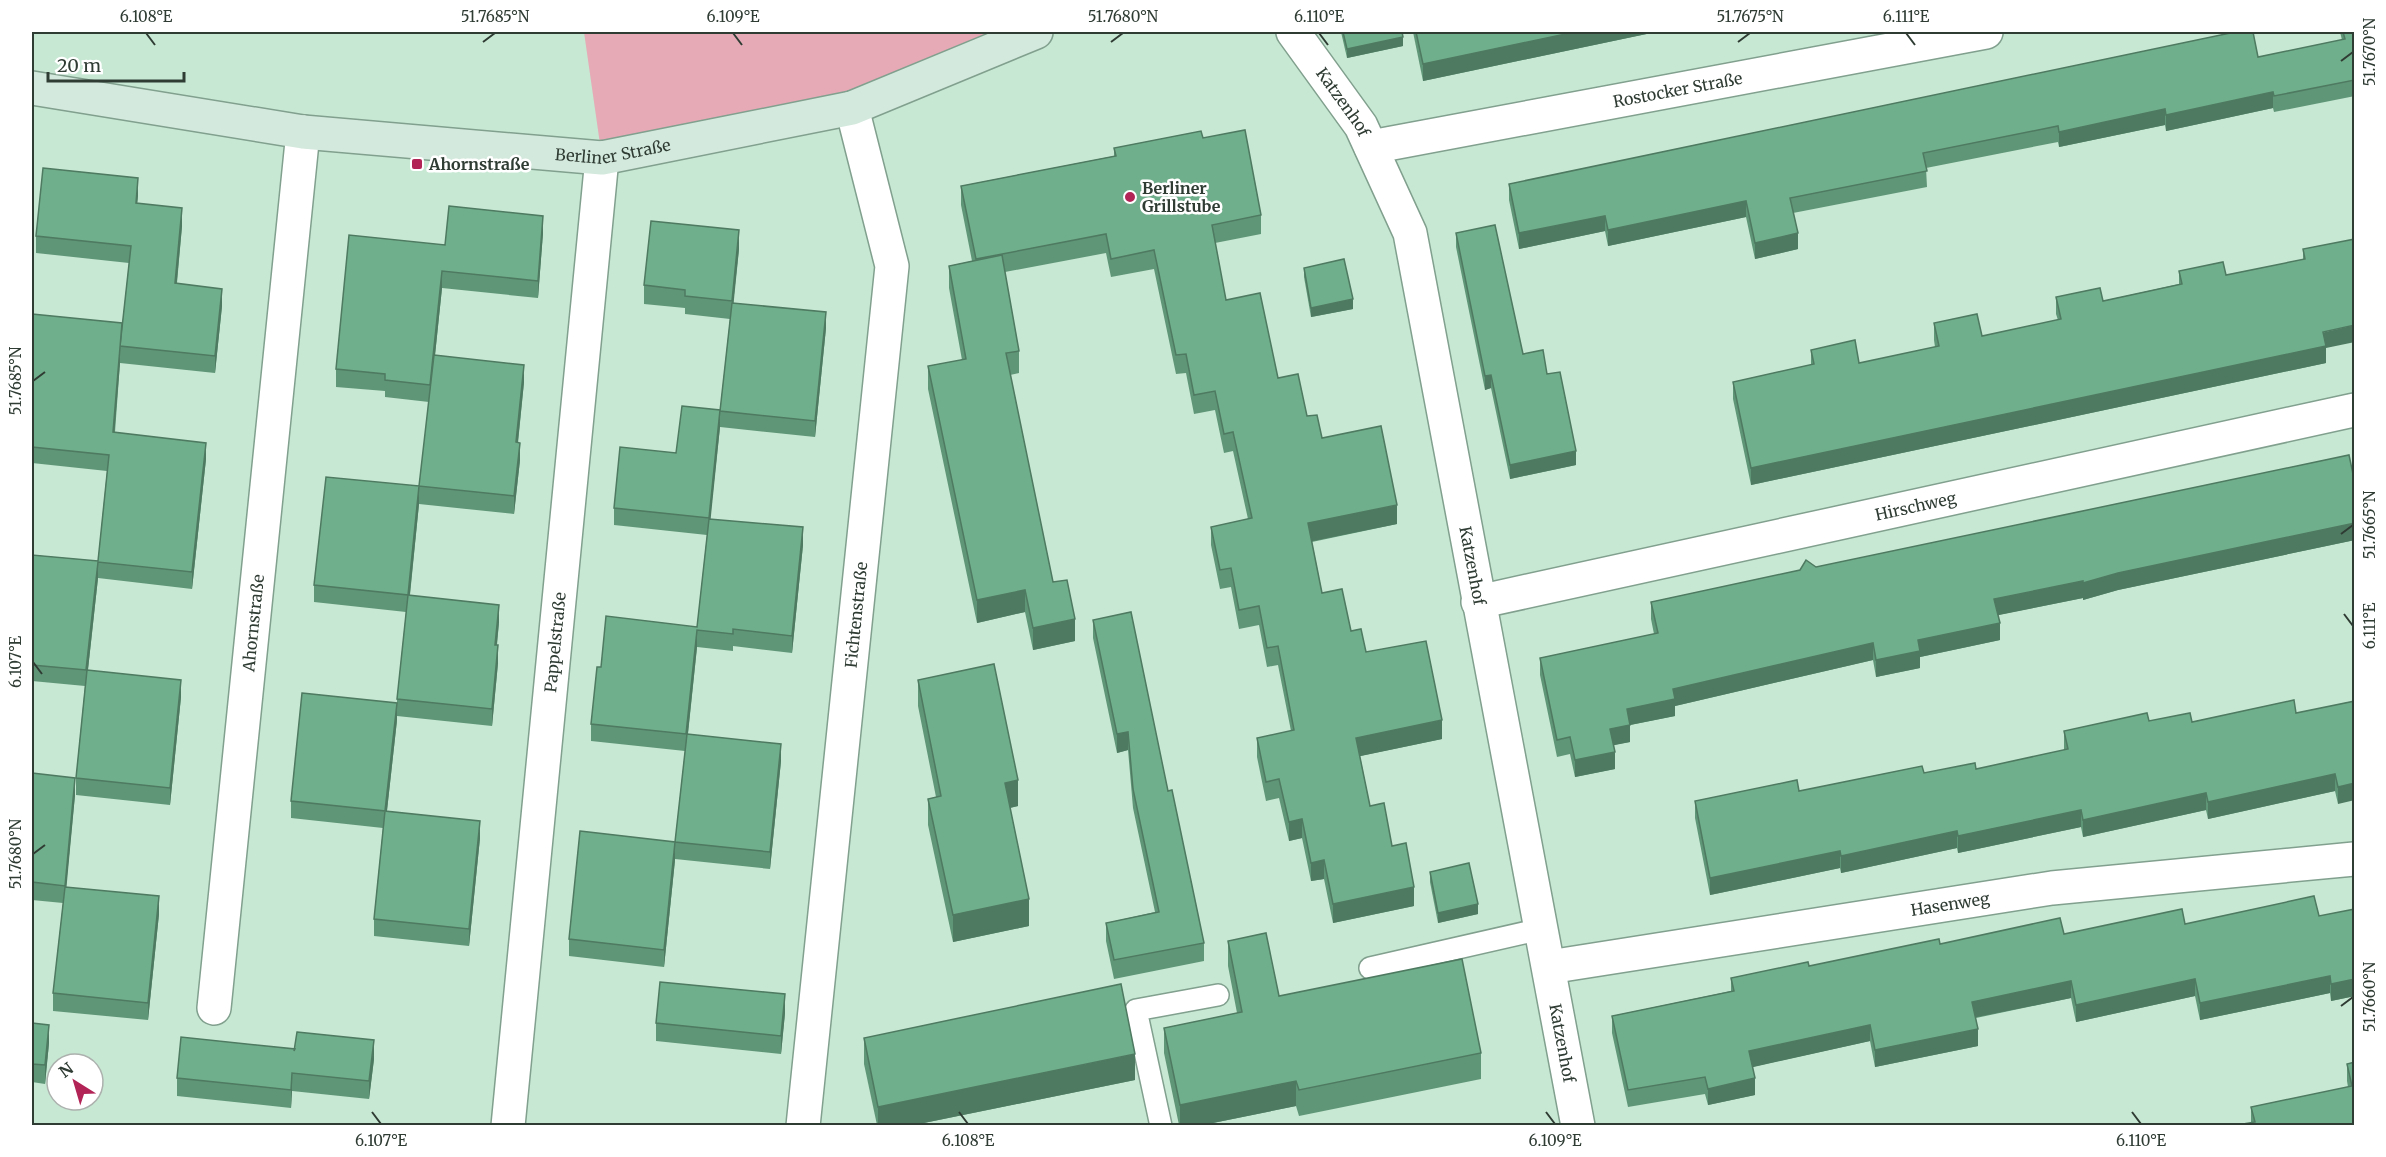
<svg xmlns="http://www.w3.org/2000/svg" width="2386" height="1157" font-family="Merriweather,serif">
<rect width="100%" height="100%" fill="#c7e8d3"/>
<path fill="#e5aab6" d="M584,32h452l-184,76 -250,50z"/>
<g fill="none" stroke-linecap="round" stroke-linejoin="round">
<defs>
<g id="lane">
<path d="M1370,968l171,-39"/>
<path d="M1161,1126l-25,-116 82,-15"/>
</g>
<g id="street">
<path id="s1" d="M1293,32l68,94 49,107 168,893"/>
<path id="s2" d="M1371,147l615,-115"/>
<path id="s3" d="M1478,602l876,-192"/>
<path id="s4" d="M1549,967l503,-79 302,-29"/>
<path id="s5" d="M214,1008l89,-876"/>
<path id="s6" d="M508,1126l94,-968"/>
<path id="s7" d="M803,1126l89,-860 -40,-158"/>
</g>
<g id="secondary">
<path id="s8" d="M32,88l271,44 299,26 250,-50 184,-76"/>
</g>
</defs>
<use href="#lane" stroke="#81a08e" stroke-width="24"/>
<use href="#street" stroke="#81a08e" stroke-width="36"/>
<use href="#secondary" stroke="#81a08e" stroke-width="36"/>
<use href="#lane" stroke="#fff" stroke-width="21"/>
<use href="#street" stroke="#fff" stroke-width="33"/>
<use href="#secondary" stroke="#d4e9dd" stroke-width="33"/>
</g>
<g fill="#609678">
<path d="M1341,32h61l1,14 -56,12z"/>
<path d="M1413,32h243l-233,49z"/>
<path d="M2340,32h15v64l-81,16 -1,-4 -107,23 -1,-6 -106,22 -1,-5 -132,26 1,19 -134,26 5,36 -43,10 -9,-42 -138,29 -3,-15 -86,18 -10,-49v-16l749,-127 84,-17z"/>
<path d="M1203,138l58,77v19l-46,9 11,57 52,78 29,38 15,22 75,86 -85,18 10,51 44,59 76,87 -82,17 10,50 22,40 22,60 -81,17 -9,-44 -13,2 -9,-43 -13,3 -10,-43 -13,3 -9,-44v-19l34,-7 -13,-66 -11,2 -8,-42 -20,4 -8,-42 -11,2 -9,-44v-18l37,-8 -15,-68 -9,2 -9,-43 -21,4 -8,-41 -10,1 -22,-105 -43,8 -5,-24 -101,19 14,79v22l-9,2 43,207 22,59 -42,9 -8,-38 -48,11 -49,-234v-23l34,-6 -13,-72v-22l23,-5 -11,-56v-19l153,-30v-8z"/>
<path d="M138,195l-1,8 45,23 -5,57 45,23 -7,67 -95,-10 -5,69 91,27 -14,130 -94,-11 -10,92 93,27 -11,108 -94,-10v-17l9,-92 -53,-5v-126l66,6 9,-90 -75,-8v-149l90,13 7,-64 -93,-10v-17z"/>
<path d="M543,233l-5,65 -96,-10 -7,67 89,27 -6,61 2,17 -6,54 -95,-10 -9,91 89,27 -2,23 1,18 -6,63 -95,-10v-17l9,-87 -92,-10v-17l105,-99 10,-84 -44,-5v-6l-49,-4v-18l109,-124z"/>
<path d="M1456,233l67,121 53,111 -66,14 -19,-91 -6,2 -29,-143z"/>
<path d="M739,249l-6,55 93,24 -11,109 -95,-10 -10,92 93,26 -11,108 -59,-7v5l-36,-4 -9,87 93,27 -11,108 -95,-10v-17l10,-91 -94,-10v-17l10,-57 96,-40 10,-92 -93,-10v-17l62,-55 44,-42 10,-92 -45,-5v-6l-41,-4v-19z"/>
<path d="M2303,249l23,99v15l-575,122 -18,-86v-17l78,-17v-15l48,13 76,-16 -1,-7v-17l48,13 76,-16 -2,-6v-17l47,4 76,-17v-13l47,4 77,-15z"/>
<path d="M1304,268l49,41 -42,8 -7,-40z"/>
<path d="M2355,474v66l-237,50 -35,10v-2l-85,17 2,25 -80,17v11l-44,9 -3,-17 -198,46v10l-45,9v17l-17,3 2,24 -40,8 -5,-23 -13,3 -17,-82v-17l114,-24 -3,-15v-17l165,-35z"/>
<path d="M1093,620l75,171 36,152v18l-90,18 -8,-38v-18l49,-11 -22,-104 -5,-58 -11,3 -24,-115z"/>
<path d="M918,680l100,126 -8,2 19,118 -76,16 -25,-117v-26l8,-2 -18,-91z"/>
<path d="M2355,701l-17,103 -3,-13 -127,28 -2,-9 -123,27 -2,-10 -123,26 -1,-5 -116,25 -1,-5 -130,27 -15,-77v-17l104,-10 125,-18 52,-4 88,-19v-19l85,-10 43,1 104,-9z"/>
<path d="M397,720l-10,91 93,27 -11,108 -95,-10v-17l9,-91 -92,-10v-17z"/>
<path d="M32,773l43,22 -9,92 93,27 -11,106 -95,-9v-18l10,-90 -31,-3z"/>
<path d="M675,860l-11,107 -95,-11v-17z"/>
<path d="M1430,872l48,42 -40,9 -8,-41z"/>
<path d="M2355,909v87l-24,5 -1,-8 -130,27 -5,-24 -119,26 -5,-24 -95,20 2,28 -103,21 -5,-26 -118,26 3,28 -47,10 -3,-11 -77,13 -16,-74v-17l119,-25v-13l78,-12 131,-22 245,-20 134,-8z"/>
<path d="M1228,941l51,55 202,57v26l-182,37 -3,-10 -93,19h-24l-15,-72v-25l73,-15 -9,-47z"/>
<path d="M785,1013l-4,41 -125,-13v-18z"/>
<path d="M32,1023l17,20 -4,41 -13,-2z"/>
<path d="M864,1038l271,42 -221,45h-37l-13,-61z"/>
<path d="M295,1049l79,10 -5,40 -77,-8 -1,17 -114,-12v-18z"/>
<path d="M2355,1062v63l-104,-2v-16l97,-20 -1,-6v-17z"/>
</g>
<g fill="#4e7a61">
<path d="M1575,32h81l-233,49v-17z"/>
<path d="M1403,37v9l-56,12v-9z"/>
<path d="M2273,92v16l-107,23v-16z"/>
<path d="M2165,109v16l-106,22v-15z"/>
<path d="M138,178v17l-2,25v-17z"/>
<path d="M1746,201v16l-138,29v-16z"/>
<path d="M182,208v18l-7,75v-18z"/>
<path d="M543,216v17l-5,65v-17z"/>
<path d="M1605,216v15l-86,18v-16z"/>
<path d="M739,230v19l-7,70v-18z"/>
<path d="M1798,233v16l-43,10v-16z"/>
<path d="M442,271v17l-12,115v-18z"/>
<path d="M222,289v17l-7,67v-17z"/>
<path d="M1353,299v10l-42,8v-9z"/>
<path d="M826,312v16l-11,109v-16z"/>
<path d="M2355,325v17l-29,6v15l-575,122v-17z"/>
<path d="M120,346v17l-7,86v-17z"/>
<path d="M524,365v17l-8,78v-18z"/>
<path d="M1491,375v13l-6,2v-14z"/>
<path d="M720,410v17l-11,108v-17z"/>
<path d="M206,443v16l-14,130v-17z"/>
<path d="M520,443v17l-6,54v-18z"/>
<path d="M1576,451v14l-66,14v-14z"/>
<path d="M419,486v18l-11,108v-17z"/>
<path d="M1397,505v19l-89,18v-19z"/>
<path d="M2355,523v17l-237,50 -35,10v-17l35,-10z"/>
<path d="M803,527v18l-11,108v-17z"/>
<path d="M98,562v16l-12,109v-17z"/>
<path d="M2083,581v17l-89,18v-17z"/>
<path d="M1025,590v22l-48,11v-23z"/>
<path d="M499,605v17l-4,40v-17z"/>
<path d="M1075,619v22l-42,9v-22z"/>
<path d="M2000,623v17l-80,17v11l-44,9v-17l42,-20z"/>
<path d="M697,630v17l-11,104v-17z"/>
<path d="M1873,643v17l-198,46v10l-45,9v17l-20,4v-17l17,-20 46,-20z"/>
<path d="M498,645v18l-6,63v-17z"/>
<path d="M181,680v17l-11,108v-17z"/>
<path d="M397,703v17l-12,108v-17z"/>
<path d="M1442,720v19l-86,18v-19z"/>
<path d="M1128,732v18l-11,3v-19z"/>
<path d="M781,744v17l-11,108v-17z"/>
<path d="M1615,752v17l-40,8v-17z"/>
<path d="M2335,774v17l-127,28v-17z"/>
<path d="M75,778v17l-10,108v-17z"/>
<path d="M1018,780v26l-13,3v-26z"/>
<path d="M2355,783v17l-17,4v-17z"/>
<path d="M2206,793v17l-123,27v-17z"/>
<path d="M2081,810v17l-123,26v-17z"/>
<path d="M1302,819v19l-13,3v-19z"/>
<path d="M480,821v17l-11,108v-17z"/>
<path d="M1957,831v17l-116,25v-17z"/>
<path d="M675,842v18l-11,107v-17z"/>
<path d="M1840,851v17l-130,27v-17z"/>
<path d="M1324,860v19l-13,2v-18z"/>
<path d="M1414,887v19l-81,17v-19z"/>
<path d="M159,896v18l-11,106v-17z"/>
<path d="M1029,899v27l-76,16v-27z"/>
<path d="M1478,904v10l-40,9v-10z"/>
<path d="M2330,976v17l-130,27v-17z"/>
<path d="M2195,979v17l-119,26v-17z"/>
<path d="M2355,979v17l-24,5v-17z"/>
<path d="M2071,981v17l-99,20v-16z"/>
<path d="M785,994v19l-4,41v-18z"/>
<path d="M49,1025v18l-4,41v-19z"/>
<path d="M1870,1025v16l-121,27v-17z"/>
<path d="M1978,1029v17l-103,21v-17z"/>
<path d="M374,1040v19l-5,40v-18z"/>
<path d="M1135,1054v26l-221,45h-36v-18z"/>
<path d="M292,1073v18l-1,17v-18z"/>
<path d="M1755,1078v17l-47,10v-16z"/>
<path d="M1296,1081v25l-93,19h-23v-20z"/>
</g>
<g fill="#70af8b" stroke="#4e7a61" stroke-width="1.5">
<path d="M1343,32h59l1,5 -56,12z"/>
<path d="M1416,32h159l-152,32z"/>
<path d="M2235,32h18l5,25 87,-18 -2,-7h12v48l-81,16 -1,-4 -107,23 -1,-6 -106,23 -1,-6 -135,27 4,18 -137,27 8,35 -43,10 -9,-42 -138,29 -3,-14 -86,17 -10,-49z"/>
<path d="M1245,130l16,85 -49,10 14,75 34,-7 18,85 20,-4 9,42 10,-1 5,23 59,-12 16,79 -89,18 14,70 20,-4 9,42 10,-2 5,23 60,-11 16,79 -86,18 14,68 14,-3 8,43 14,-3 8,44 -81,17 -9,-44 -13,3 -9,-44 -13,3 -10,-43 -13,3 -9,-44 37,-8 -16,-84 -11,2 -8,-42 -20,4 -8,-42 -11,2 -9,-43 41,-9 -19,-86 -9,2 -9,-43 -21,4 -8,-41 -10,1 -22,-105 -43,9 -5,-25 -130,25 -15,-73 155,-30 -2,-8 87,-17 2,7z"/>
<path d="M43,168l95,10 -2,25 46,5 -7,75 47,6 -7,67 -95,-10 11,-100 -95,-10z"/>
<path d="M449,206l94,10 -5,65 -96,-10 -12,114 -45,-5v-6l-49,-5 13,-134 96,10z"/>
<path d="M651,221l88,9 -7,71 -47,-5v-6l-41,-5z"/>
<path d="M1495,225l28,129 20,-4 4,24 13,-2 16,79 -66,14 -19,-90 -6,1 -29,-143z"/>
<path d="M2355,239v86l-32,7 3,14 -575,122 -18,-86 81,-18 -3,-14 44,-10 4,23 80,-17 -5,-23 43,-9 5,22 79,-17 -5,-22 44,-9 3,13 79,-17 -3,-13 44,-9 3,13 79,-16 -2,-10z"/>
<path d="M1002,255l17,96 -13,2 47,229 14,-2 8,39 -42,9 -8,-38 -48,10 -49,-234 38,-7 -17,-93z"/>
<path d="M1344,259l9,40 -42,9 -7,-40z"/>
<path d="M732,303l94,9 -11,109 -95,-10z"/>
<path d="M32,314l90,9 -9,109 93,11 -14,129 -94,-10 -12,108 -54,-5v-110l66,6 11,-106 -77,-8z"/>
<path d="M434,355l90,10 -8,77 4,1 -6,53 -95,-10 -11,109 91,10 -4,40h3l-6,64 -95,-10 11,-104 -94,-10 12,-108 93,9z"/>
<path d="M682,406l38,4 -11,108 -95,-10 6,-61 56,6z"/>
<path d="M2349,455l4,19h2v49l-237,50 -35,10v-2l-89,18 6,24 -82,17 2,11 -44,9 -3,-17 -200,46 2,10 -48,10 3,16 -20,4 5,23 -40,8 -5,-23 -13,3 -17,-82 118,-25 -7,-31 149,-32 6,-10 10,7z"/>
<path d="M709,519l94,8 -11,109 -59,-7v5l-36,-4 -11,104 -95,-10 6,-57h4l5,-51 91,11z"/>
<path d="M1131,612l37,179 4,-1 32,153 -90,17 -8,-37 53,-11 -26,-123 -5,-57 -11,2 -24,-114z"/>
<path d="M994,664l24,116 -13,3 24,116 -76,16 -25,-116 13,-3 -23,-116z"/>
<path d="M87,670l94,10 -11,108 -94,-10z"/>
<path d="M302,693l95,10 -12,108 95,10 -11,108 -95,-10 11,-108 -94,-10z"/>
<path d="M2294,700l2,13 59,-12v82l-17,4 -3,-13 -127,28 -2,-9 -123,27 -2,-10 -123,26 -1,-5 -116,25 -1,-5 -130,27 -15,-77 102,-21 2,11 123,-25 2,7 51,-10 1,6 92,-20 -4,-18 83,-18 2,8 41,-8 2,9z"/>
<path d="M687,734l94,10 -11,108 -95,-10z"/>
<path d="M32,773l43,5 -10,108 -33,-4z"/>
<path d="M580,831l95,11 -11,108 -95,-11z"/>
<path d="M1469,863l9,41 -40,9 -8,-41z"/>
<path d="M65,887l94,9 -11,107 -95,-10z"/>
<path d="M2314,896l5,20 36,-7v70l-24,5 -1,-8 -130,27 -5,-24 -119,26 -5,-24 -99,21 6,27 -103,21 -5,-25 -121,26 6,27 -47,11 -3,-12 -77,13 -16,-74 122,-25 -3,-13 77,-16 1,4 130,-27 1,5 120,-26 4,16 118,-25 3,15z"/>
<path d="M1266,933l13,63 183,-37 19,94 -182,37 -3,-9 -116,24 -16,-77 78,-16 -14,-71z"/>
<path d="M660,982l125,12 -4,42 -125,-13z"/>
<path d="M1121,984l14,70 -257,53 -14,-69z"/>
<path d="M32,1023l17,2 -4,40 -13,-1z"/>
<path d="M297,1032l77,8 -5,41 -77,-8 -1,17 -114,-12 4,-41 114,12 -1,2z"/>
<path d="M2355,1062v63h-118l18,-3 -4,-15 101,-21 -5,-22z"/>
</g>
<path fill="none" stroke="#2f3c34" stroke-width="2" d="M146,33l9,12M733,33l9,12M1319,33l9,12M1906,33l9,12M483,42l12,-9M1111,42l12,-9M1738,42l12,-9M2341,61l12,-9M33,381l12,-9M2341,534l12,-9M2344,614l9,12M33,662l9,12M33,854l12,-9M2341,1006l12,-9M372,1112l9,12M959,1112l9,12M1546,1112l9,12M2132,1112l9,12"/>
<g fill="#b22356" stroke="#fff" stroke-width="2">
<rect x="411" y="158" width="12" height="12" rx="3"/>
<circle cx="1130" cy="197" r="6"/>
</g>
<g text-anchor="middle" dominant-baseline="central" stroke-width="5" stroke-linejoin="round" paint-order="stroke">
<g font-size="16" fill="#2f3c34" stroke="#fff">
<text stroke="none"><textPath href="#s2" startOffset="312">Rostocker Straße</textPath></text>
<text stroke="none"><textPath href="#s1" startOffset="86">Katzenhof</textPath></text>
<text stroke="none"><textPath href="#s8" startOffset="586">Berliner Straße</textPath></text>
<text stroke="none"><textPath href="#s3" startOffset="448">Hirschweg</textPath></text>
<text stroke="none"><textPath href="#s1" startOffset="572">Katzenhof</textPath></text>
<text stroke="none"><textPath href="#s7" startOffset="514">Fichtenstraße</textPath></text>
<text stroke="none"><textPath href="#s5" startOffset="387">Ahornstraße</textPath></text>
<text stroke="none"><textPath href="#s6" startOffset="486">Pappelstraße</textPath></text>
<text stroke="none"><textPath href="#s4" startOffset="406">Hasenweg</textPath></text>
<text stroke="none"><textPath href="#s1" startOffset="1058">Katzenhof</textPath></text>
</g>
<g font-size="16" font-weight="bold" fill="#2f3c34" stroke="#fff" text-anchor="start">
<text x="429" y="164">Ahornstraße</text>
<text x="1142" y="188">Berliner<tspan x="1142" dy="18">Grillstube</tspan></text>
</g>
</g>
<rect width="2386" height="1157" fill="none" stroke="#ffffff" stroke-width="66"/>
<g transform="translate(75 1082) rotate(323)"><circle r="28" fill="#ffffff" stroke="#acb1ae" stroke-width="1.5"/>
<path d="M0-4.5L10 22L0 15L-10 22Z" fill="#b22356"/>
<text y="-9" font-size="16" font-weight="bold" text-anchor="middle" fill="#2f3c34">N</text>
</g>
<path d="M48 72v9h136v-9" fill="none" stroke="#2f3c34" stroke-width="3"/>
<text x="57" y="72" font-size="18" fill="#2f3c34" stroke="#ffffff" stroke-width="4.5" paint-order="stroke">20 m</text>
<rect x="33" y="33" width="2320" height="1091" fill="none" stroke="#2f3c34" stroke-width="2"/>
<g font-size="15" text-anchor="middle" fill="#2f3c34">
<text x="146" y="22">6.108°E</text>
<text x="495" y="22">51.7685°N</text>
<text x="733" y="22">6.109°E</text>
<text x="1123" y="22">51.7680°N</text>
<text x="1319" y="22">6.110°E</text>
<text x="1750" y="22">51.7675°N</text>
<text x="1906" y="22">6.111°E</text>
<text transform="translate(2370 52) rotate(-90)" y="5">51.7670°N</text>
<text transform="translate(16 381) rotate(-90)" y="5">51.7685°N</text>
<text transform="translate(2370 525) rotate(-90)" y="5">51.7665°N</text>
<text transform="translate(2370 626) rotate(-90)" y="5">6.111°E</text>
<text transform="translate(16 662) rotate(-90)" y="5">6.107°E</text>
<text transform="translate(16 854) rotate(-90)" y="5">51.7680°N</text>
<text transform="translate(2370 997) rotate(-90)" y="5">51.7660°N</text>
<text x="381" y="1146">6.107°E</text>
<text x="968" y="1146">6.108°E</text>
<text x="1555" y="1146">6.109°E</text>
<text x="2141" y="1146">6.110°E</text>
</g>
</svg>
